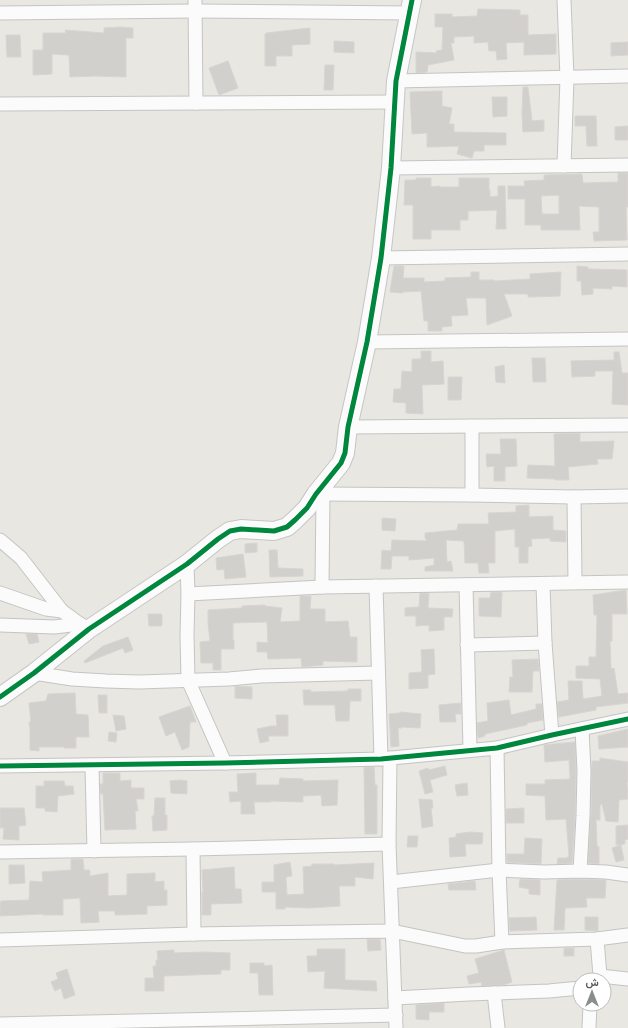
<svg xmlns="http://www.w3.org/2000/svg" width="628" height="1028" font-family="Quicksand,Vazirmatn,sans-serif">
<rect width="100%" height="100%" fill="#e8e7e2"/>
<g fill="#d1d0cd" stroke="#d8d5d1" fill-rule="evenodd">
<path d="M478,9l42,1v5h8v20l28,-1v20l-32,1v-13l-18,1 1,16 -10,1 -1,-9h-7l-1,-9 -14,1v-7l-20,1v6h-3l3,17 -26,5 -1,7 -11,1v-21l21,1 -1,-2 6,-1 1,-23h-8v-13h17v3l25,-1z"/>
<path d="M121,27l12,1v10h-7v39l-32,-1 -24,1 -1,-22 -17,-1v20l-19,1v-25h10v-17h23l-1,-3 39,3v-5z"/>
<path d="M310,28v16l-18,1v11h-16v10h-11v-32h1v-1z"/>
<path d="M6,35h14l1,22h-14z"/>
<path d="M334,41l20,1v11l-20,-1z"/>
<path d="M628,42v13l-17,1v-13z"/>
<path d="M228,61l10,27 -19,7 -10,-27z"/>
<path d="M325,65h9l-1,25h-9z"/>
<path d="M523,87h5l4,34 12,-1v11l-21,1 -1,-18z"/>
<path d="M442,91v15l10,2 -3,16h5v8l52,1v12h-22v6h-10l-2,7 -15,-4 2,-8 -32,1v-14l-15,1 -2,-42z"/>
<path d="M492,97h15v19l-14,1z"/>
<path d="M575,116h21l1,30h-10l-1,-20h-11z"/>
<path d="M628,126v14h-13v-13z"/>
<path d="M618,173h10v34h-2l1,33 -33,1 -1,-9h6v-25l-20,-1 1,24h-39v-5h-16v-26h-17v-13h17l-1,-5 20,-1v-5l38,-1 1,9 35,-1zM559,195v19h-17l-1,-18z"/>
<path d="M416,178h15v9l9,-1v1h19v-9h30v12h1v7l8,-1v-10h7l1,43h-10l1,-19 -29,1v9h-8v10h-29v9h-18v-34h-9l1,-25h11z"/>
<path d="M394,266h10l-1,12h21v4l21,-1v-3l26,-1v-5h8v8h15v1l36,-2v-5l31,-2 -1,24 -29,1h-3v-3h-24l8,22 -25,9 -1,-27h-20l2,17 -17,1 1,10 -10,1v4h-14v-10h-4l-3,-30 -18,1 -1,1 -12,-1z"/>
<path d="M577,266l11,1v2l39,1v17l-15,-1v3l-19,-1v6l-11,1 -1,-14h-4z"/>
<path d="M421,351h10v11l12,-1 1,23 -22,1 1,29 -17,-1v-10l-13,-1 1,-13h7l1,-18 10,1v-13h9z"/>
<path d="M614,352h5l3,21h6v32l-16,-1 1,-33h-18v5l-23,1 -1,-16 43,-1z"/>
<path d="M532,358h13l1,24h-13z"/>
<path d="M504,365l1,18 -9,-1 -1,-15z"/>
<path d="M448,377h14l-1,23h-13z"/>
<path d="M580,433v9l34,-1 -2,18h-15l1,5 -30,3 1,13h-14v-1l-28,-1 1,-13 27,1 -1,-32z"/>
<path d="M500,439h16l1,27 -12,1v14h-11v-15l-7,1 -1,-13h15z"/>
<path d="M529,505v12l24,-1v14l13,1v11l-16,-1v-3l-19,1 1,7 -4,1v16h-9v-16h-4v-18l-20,2v32h-7l1,10h-10l-1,-10h-13l-1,-22 -18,-1 1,22 4,-1 2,10h-28v-4l9,-2v-7l-25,2v-4h-17l-1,13h-10l1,-19 9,1 1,-11 34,1v-2l-1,-1v-5l32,-3 1,-6h31l-1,-11 28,-1v-6z"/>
<path d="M382,518l14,1 -1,12 -13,-1z"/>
<path d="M257,543v9l-12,1v-9z"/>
<path d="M269,550h8l1,18 25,1v7l-33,1z"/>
<path d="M243,554l3,23 -21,2 -1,-10 -7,1 -1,-12z"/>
<path d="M626,590l1,24h-15v27h-2l1,28 3,-1 4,26 10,-1v10l-32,4v3l-37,7 -2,-15 12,-2 -1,-19h14l1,18 19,-3 -2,-17 -24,-1v-12h13v-9h7l1,-42h-3l-1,-20z"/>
<path d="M491,592h11l-1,25 -22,-1v-18h11z"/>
<path d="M420,593h9l-1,15 25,1 -1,8h-8v13l-15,1v-6l-13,1v-10h-11v-8l14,-1z"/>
<path d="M300,596h11l-1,13h15v13l23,-1 2,16h7v25l-34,-1v4l-21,2 -1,-9 -33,1 -1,-7h-10v-10l11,1 -1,-21 -34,1v17h1v9h-13v21h-8v-7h-12l-1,-21 10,-1 -2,-18v-13l34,-2v-2l23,-1v1l17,2 -2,14 20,-1z"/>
<path d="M148,614h14v12h-13z"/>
<path d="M26,634h11l2,8 -10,2z"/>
<path d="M128,637l5,13 -8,3 -2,-5 -38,15 -1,-2 19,-15z"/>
<path d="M434,649l1,25 -7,1v13l-19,1v-16l13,-1 -1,-22z"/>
<path d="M538,659l1,12h-6l-1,21h-23l1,-15h3l-1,-17z"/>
<path d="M235,686l17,1v12l-17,-1z"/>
<path d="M348,689h13v12h-11l-1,20h-13l-1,-16h-31l-1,-15h8v2l37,-1z"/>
<path d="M75,693l1,21 12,1 1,22h-13v11h-12v-1h-25v4l-9,-1v-22l-1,-6h2l-2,-19 17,-2 2,-7z"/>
<path d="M98,695h9v18h-8z"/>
<path d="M509,700l2,15 25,-6v-5h6l1,16 -16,3v2l-42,9v2l-7,2 -1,-15 11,-2 -1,-18z"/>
<path d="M461,703v11h-6l1,8h-16l-1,-17z"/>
<path d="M190,706l6,16h-6l-1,25 -7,3 -7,-18 -9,4 -7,-19z"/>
<path d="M400,712l21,2 -1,14 -18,-1v1h-4l1,18 -8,1 -2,-33 11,-1z"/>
<path d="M113,715l11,1 2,13 -10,2z"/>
<path d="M276,715h12v21h-20l1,5 -9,2 -3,-14 14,-3h6z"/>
<path d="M628,729v18l-29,2 -1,-13z"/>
<path d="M109,732l8,1 -1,9 -8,-1z"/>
<path d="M575,742l1,29 -1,45 -3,47 -15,1 1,-6h10v-2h1l-3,-37 -20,1 -1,-24 -19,-1v-11h19v-4l25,-1 -1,-19 -24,2 -1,-17z"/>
<path d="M600,758l28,4v20h-1l1,17 -9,1 -1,22 -12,-1 -4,-17 -2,1v15h-4l1,26 2,1v17l-11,-1 3,-47 1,-55h8z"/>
<path d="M445,766l2,9 -17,5 3,12 -8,2 -6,-23 9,-3 1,2z"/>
<path d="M364,767h10l1,18h2v49h-12z"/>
<path d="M103,773h17v8l11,-1v8h13v11h-8l2,12h-3l1,18 -31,1 -2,-36h-2l-1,-10h3z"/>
<path d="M256,773v12h23l1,-7 23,1v2l35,-1 -1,25 -15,1 -1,-11 -18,1v6l-32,-1v1h-17l1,12h-14v-13l-11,1 -1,-10h9l-1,-18z"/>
<path d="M180,780l7,1v13l-16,-1 -1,-12z"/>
<path d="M44,781h20l1,5h8l1,8 -16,2 -1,16 -12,-1v-3h-9v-22h8z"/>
<path d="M467,783l1,12 -11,1 -2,-11z"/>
<path d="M155,798h10v17h2v15l-14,1 -1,-15h2z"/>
<path d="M419,799l13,1 1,8h-2l2,18 -11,2z"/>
<path d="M0,808h24l2,17 -7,1v14l-16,-1 1,-11h-4z"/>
<path d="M524,808v15h-18v-14z"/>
<path d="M628,825v14l-3,1v4l-9,1v-19z"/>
<path d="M470,832l13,1 -1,11h-17l1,12 -16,1 -1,-19 7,-1v-3z"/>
<path d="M408,836h10l-1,11h-10z"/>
<path d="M525,838l17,1 -1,25 -34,-2v-8h17z"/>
<path d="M621,845l3,15 -8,2 -4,-14z"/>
<path d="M71,859h12l1,11h6v6l18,-3v23l19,-1v-21l28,-1v9l9,-1v9h3v15l-20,1v8l-32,1v-4h-17l1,11 -18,1 -1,-25 -17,1v16h-20v-1l-43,2v-14h1v-1l28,-1 1,-19 13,1 -1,-10 29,-2z"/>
<path d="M290,862l2,14 -6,1 1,18 17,-1 -1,-27 9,-1v-2h22v1l40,-2 -1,16 -18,-2v9h-16l1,20 -31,2 -24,-1v2h-9v-17h-14v-10h12v-17z"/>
<path d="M9,865h15l1,18 -16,1z"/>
<path d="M234,867l1,22h6l1,14 -31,1v11h-9v-23h1l-1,-22z"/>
<path d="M520,879l20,1v15l-11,-1v-5l-10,-2z"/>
<path d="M574,879l32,1 -1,18h-19l1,9 -22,1 -1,22h-10l3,-50z"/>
<path d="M475,881l1,9h-27l-1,-6z"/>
<path d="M536,917l1,13 -27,1 -1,-13z"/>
<path d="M585,917h13v14l-13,-1z"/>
<path d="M367,939h13l1,11 -13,1z"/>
<rect x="564" y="948" width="10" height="8"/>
<path d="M317,949h28v31l31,1 1,10 -53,-3 1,-17 -17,1 -1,-16h10z"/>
<path d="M174,950v3l30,-1 26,1v17h-9v4l-57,2v15h-19v-13h9l-1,-12h3v-6h2l-1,-9z"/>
<path d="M504,950l8,32 -8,3 -22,1 -1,-4 -12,2 -2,-8 12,-3 -4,-14z"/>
<path d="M250,963h14v3l8,-1 1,30h-14l-1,-22h-8z"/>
<path d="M67,969l8,26 -11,4 -3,-11 -6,3 -4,-9 7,-3 -2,-6z"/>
<path d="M444,1003v9h-15v8l-13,-1v-14z"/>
</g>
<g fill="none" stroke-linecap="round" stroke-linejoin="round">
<defs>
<g id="street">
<path d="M195,0l1,103"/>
<path d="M564,0l3,78 -3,88"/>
<path d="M0,13l195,-2 214,2"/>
<path d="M396,81l232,-5"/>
<path d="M0,104l395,-2"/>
<path d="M391,168l237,-3"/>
<path d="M381,258l247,-4"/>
<path d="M367,342l261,-3"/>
<path d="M348,427l280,-2"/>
<path d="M316,494l156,1 102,2 54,-1"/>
<path d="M472,495v-69"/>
<path d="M574,497l1,85"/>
<path d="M0,540l21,18 41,53 18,13 9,5"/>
<path d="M187,564l1,30"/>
<path d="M543,584l2,59 7,92"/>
<path d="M466,585l4,165"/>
<path d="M376,586l5,173"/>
<path d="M322,587l1,-93"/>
<path d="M0,593l46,16 16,2"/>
<path d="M0,625l54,2 26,-3"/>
<path d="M467,645l78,-2"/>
<path d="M34,673l38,6 34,2 33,1 90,-3 32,-3 117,-3"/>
<path d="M497,748l2,122 3,72"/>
<path d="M390,758l-1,86 7,184"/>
<path d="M225,763l-37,-83 -1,-45 1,-41 134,-7 306,-5"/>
<path d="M0,766l225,-3 156,-4 116,-11 55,-13 76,-16"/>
<path d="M92,766l2,85"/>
<path d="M193,849l1,85"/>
<path d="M0,852l193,-3 196,-5"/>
<path d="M580,871l3,-55 1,-45 -2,-42"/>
<path d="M391,882l108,-12 45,2 36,-1 26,1 22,3"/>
<path d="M597,939l3,37 28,3"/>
<path d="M0,940l194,-6 198,-3 73,15h11l26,-4 95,-3 31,-4"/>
<path d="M494,993l4,35"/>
<path d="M395,998l74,-4 80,-3 31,-3"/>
<path d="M0,1024l396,-9"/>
<path d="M589,1028l1,-24"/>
</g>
<path id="secondary" d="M0,697l34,-24 55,-44 98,-65 31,-25 12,-8 11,-2 33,2 13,-4 8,-7 12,-12 9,-14 25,-31 4,-10 3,-26 19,-85 14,-84 10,-90 5,-87 16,-81"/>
</defs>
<use href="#street" stroke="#c4c4c3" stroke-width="15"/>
<use href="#secondary" stroke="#c5c6c5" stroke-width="20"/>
<use href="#street" stroke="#fcfbfb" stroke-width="13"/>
<use href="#secondary" stroke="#fcfbfb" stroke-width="18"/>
<defs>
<g id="cycleway">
<path d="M0,697l34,-24 55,-44 98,-65 31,-25 12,-8 11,-2 33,2 13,-4 8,-7 12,-12 9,-14 25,-31 4,-10 3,-26 19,-85 14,-84 10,-90 5,-87 16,-81"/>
<path d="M0,766l225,-3 156,-4 116,-11 55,-13 76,-16"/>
</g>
</defs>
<use href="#cycleway" stroke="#fff" stroke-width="8"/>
<use href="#cycleway" stroke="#00873e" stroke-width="5"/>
</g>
<g transform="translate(592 992)"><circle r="19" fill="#ffffff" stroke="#bcbebf"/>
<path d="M0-3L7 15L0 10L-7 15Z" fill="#8a8d8e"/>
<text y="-6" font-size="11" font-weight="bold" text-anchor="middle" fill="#585c60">ش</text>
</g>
</svg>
